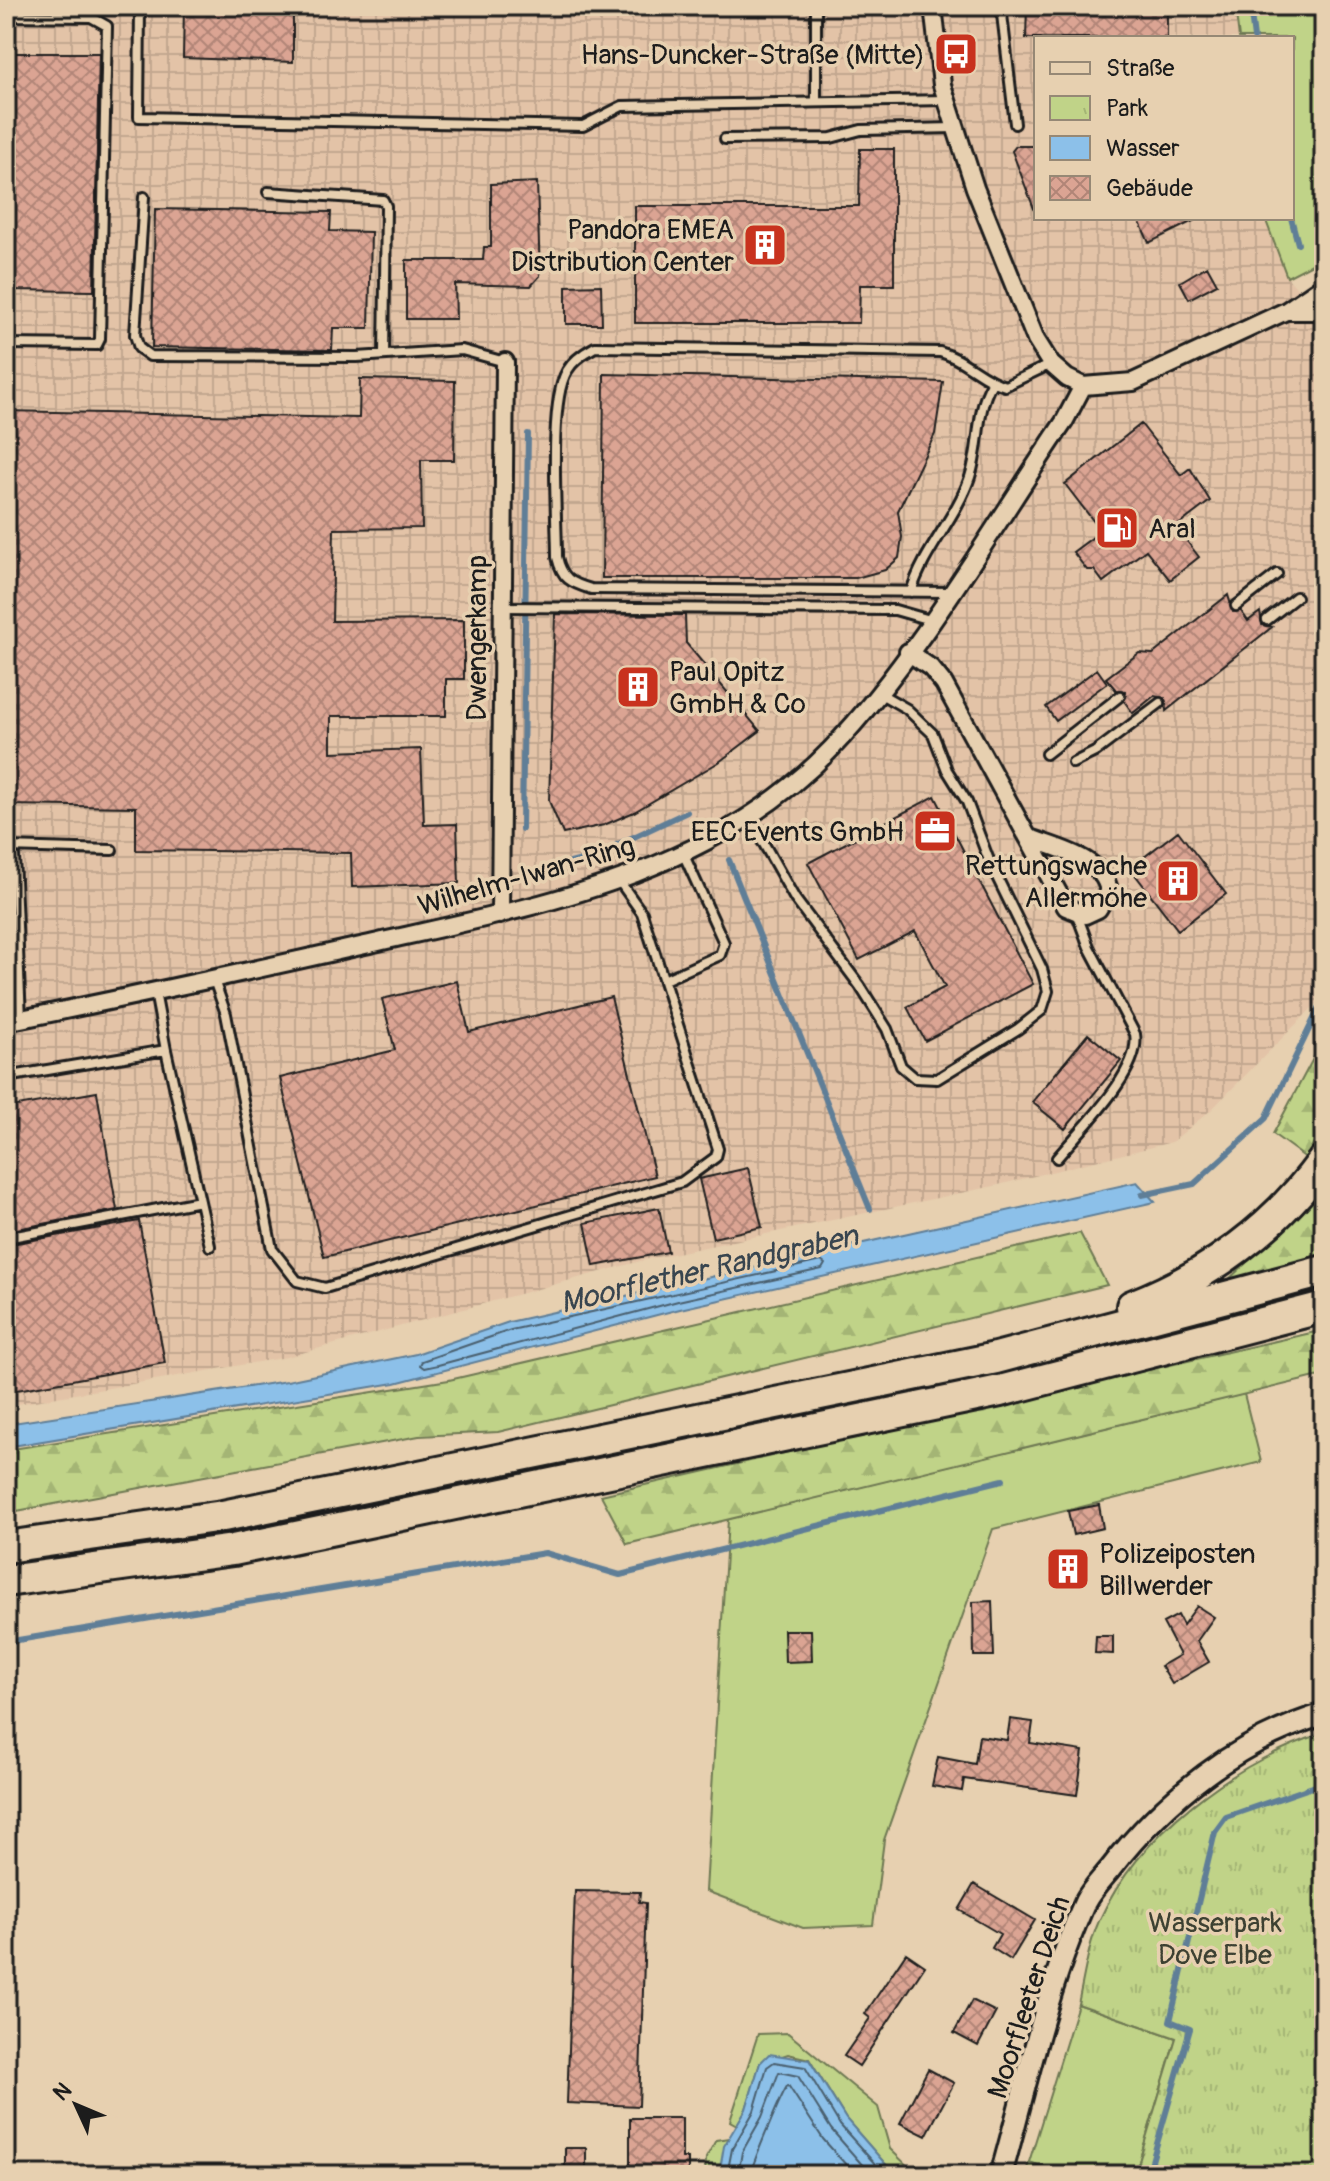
<svg xmlns="http://www.w3.org/2000/svg" width="1330" height="2181" font-family="Pangolin,sans-serif">
	<style>
		.industrial { fill: url(#industrial-grid) }
		.grass { fill: #c0d388; stroke: #6e7852; stroke-width: 2 }
		.forest { fill: url(#forest-firs); stroke: #6e7852; stroke-width: 2 }
		.park { fill: url(#park-tufts); stroke: #6e7852; stroke-width: 2 }
		.water { fill: #8cc0e9; stroke: #5f7e97; stroke-width: 2 }
		.lines { fill: none; stroke-linecap: round; stroke-linejoin: round }
		.shore { stroke: #495e6e; stroke-width: 2 }
		.stream { stroke: #5f7e97; stroke-width: 6 }
		.building { fill: url(#building-cross-hatch); stroke: #1c1c1c; stroke-width: 2 }
		.service-casing { stroke: #1c1c1c; stroke-width: 14 }
		.minor-casing { stroke: #1c1c1c; stroke-width: 22 }
		.tertiary-casing { stroke: #1c1c1c; stroke-width: 26 }
		.motorway-casing { stroke: #1c1c1c; stroke-width: 36 }
		.service { stroke: #e7d0b0; stroke-width: 8 }
		.minor { stroke: #e7d0b0; stroke-width: 16 }
		.tertiary { stroke: #e7d0b0; stroke-width: 20 }
		.motorway { stroke: #e7d0b0; stroke-width: 30 }
		.labels { text-anchor: middle; stroke-width: 7; stroke-linejoin: round; paint-order: stroke }
		.poi-label { font-size: 28px; fill: #1c1c1c; stroke: #e7d0b0; text-anchor: end }
		.street-label { font-size: 28px; fill: #1c1c1c; stroke: #e7d0b0 }
		.park-label { font-size: 28px; fill: #3d4132; stroke: #e7d0b0 }
		.water-label { font-size: 30px; font-style: italic; fill: #38454f; stroke: #e7d0b0 }
	</style>
	<defs>
		<pattern id="industrial-grid" width="8" height="8" patternUnits="userSpaceOnUse" patternTransform="scale(2)"><rect width="8" height="8" fill="#e3c3a7"/><path d="M0 4h8M4 0v8" fill="none" stroke="#c2a78f"/></pattern>
		<pattern id="forest-firs" width="22" height="20" patternUnits="userSpaceOnUse" patternTransform="scale(2)"><rect width="22" height="20" fill="#c0d388"/><path d="M5 1l3.5 6h-7zM16 11l3.5 6h-7z" fill="#a4b575"/></pattern>
		<pattern id="park-tufts" width="24" height="20" patternUnits="userSpaceOnUse" patternTransform="scale(2)"><rect width="24" height="20" fill="#c0d388"/><path d="M3 7l-1-3M5 7V3M7 7l1-3M15 17l-1-3M17 17v-4M19 17l1-3" fill="none" stroke="#a4b575"/></pattern>
		<pattern id="building-cross-hatch" width="8" height="8" patternUnits="userSpaceOnUse" patternTransform="scale(2)"><rect width="8" height="8" fill="#dba493"/><path d="M0 0l8 8M0 8l8-8" fill="none" stroke="#b18577"/></pattern>
	</defs>
	<rect width="100%" height="100%" fill="#e7d0b0"/>
	<filter id="ink" filterUnits="userSpaceOnUse"><feTurbulence type="fractalNoise" baseFrequency=".0125" numOctaves="2"/><feDisplacementMap in="SourceGraphic" scale="16" xChannelSelector="R" yChannelSelector="G"/><feConvolveMatrix kernelMatrix="1 2 1 2 8 2 1 2 1" color-interpolation-filters="sRGB"/></filter>
	<g filter="url(#ink)">
		<path class="industrial" d="M6,6H1235L1239,38H1036V218H1265L1287,277L1324,319V988L1320,1000L1211,1110L1172,1142L994,1186L648,1259L287,1357L6,1406Z"/>
		<path class="grass" d="M1235,6H1324V258L1287,277L1265,218H1292V38H1239Z
			M1244,1394L1261,1462L993,1529L884,1840L873,1925L803,1928L706,1891L728,1519Z
			M1078,2004L1176,2038L1135,2175H1067L1029,2162Z
			M788,2033L878,2107L890,2149L917,2175H895L846,2119L809,2059L788,2054L760,2063L746,2109L737,2125L730,2121L758,2034Z
			M729,2138L719,2175H705L706,2158L716,2140Z"/>
		<path class="forest" d="M1324,1038V1122L1306,1158L1273,1134Z
			M1324,1188V1255L1226,1282L1323,1190Z
			M1080,1233L1107,1285L498,1432L419,1436L6,1513V1450L449,1380Z
			M1324,1330V1375L627,1544L601,1495Z"/>
		<path class="park" d="M1324,1733V2175H1135L1176,2038L1078,2004C1084,1977 1088,1946 1099,1921C1139,1833 1234,1762 1324,1733Z
			M1029,2162L1067,2175H1025Z"/>
		<path class="water" d="M1137,1182L1155,1202L680,1309L395,1383L6,1447V1424L287,1381L416,1354L509,1322Z
			M769,2054L809,2060L846,2119L895,2175H719L724,2146L746,2109L760,2063Z"/>
		<g class="lines">
			<path class="shore" d="M821,1261L825,1264L822,1269L678,1301L438,1365L424,1368L420,1365L422,1361L511,1330Z
				M727,2175L732,2149L754,2111L767,2067L774,2062L805,2067L840,2125L885,2175
				M738,2175L742,2152L762,2117L779,2072L798,2076L831,2129L871,2175
				M750,2175C752,2165 783,2090 788,2085L823,2139L855,2175"/>
			<path class="stream" d="M1250,6L1254,38
				M1291,218L1298,244
				M522,829L528,434
				M729,860L870,1209
				M548,869L589,858L687,812
				M1142,1195L1194,1184L1266,1118L1324,998
				M6,1642L545,1553L620,1575L1003,1480
				M1148,2175L1190,2029L1170,2021L1215,1832L1226,1817L1324,1783"/>
		</g>
		<path class="building" d="M184,6H293V62L183,58Z
			M1027,6H1167V38H1026Z
			M6,53H99L94,291L6,290Z
			M1016,146H1036V214L1012,151Z
			M860,149H894V285H860L859,323H635V206H859Z
			M537,182L540,276L531,286L455,284L456,319H406V260H483L484,247H491V184Z
			M155,209L331,212L330,231L371,232L369,328H333L332,350L152,347Z
			M1138,218H1199L1149,243Z
			M1207,266L1217,284L1189,299L1180,282Z
			M601,285L602,324H566V286Z
			M604,374L943,382L935,434L898,511L902,537L899,558L885,570L856,578H602Z
			M360,379L455,381L454,460H421L422,528L334,529L332,621L464,620V679H446V716H331V752L421,749L424,825L457,824L459,883L352,887L351,853L136,850V807L6,805V411L359,418Z
			M1141,424L1181,475L1190,468L1210,501L1176,527L1199,557L1170,580L1146,550L1103,582L1094,570H1087L1073,552L1101,531L1065,484Z
			M1228,595L1233,612L1241,611L1248,621L1260,612L1262,625L1272,627L1166,711L1165,698L1154,696L1133,713L1124,701L1125,691L1116,690L1106,678L1139,653L1153,654Z
			M555,614L685,615L686,643L760,731L719,762L634,812L604,825L563,834L549,801Z
			M1097,669L1107,683L1056,721L1046,707Z
			M935,796L1033,984L925,1041L907,1007L945,987L915,931L859,960L808,863Z
			M1178,831L1226,894L1178,930L1130,868Z
			M457,981L469,1032L611,997L655,1176L324,1257L280,1078L395,1050L382,999Z
			M1088,1034L1121,1061L1065,1129L1032,1102Z
			M97,1092L117,1210L6,1231V1108Z
			M748,1168L762,1227L713,1238L699,1179Z
			M659,1208L668,1252L594,1266L585,1223Z
			M139,1221L165,1363L6,1392V1245Z
			M1099,1505L1103,1528L1073,1535L1068,1511Z
			M1081,1553L1085,1581L1054,1585L1051,1558Z
			M992,1601L994,1656H974L973,1602Z
			M1197,1606L1214,1617L1197,1641L1209,1662L1172,1684L1161,1666L1180,1655L1163,1623L1178,1615L1183,1625Z
			M784,1630H811L812,1661L785,1662Z
			M1096,1636H1113V1654L1095,1653Z
			M1010,1719L1033,1722L1030,1743L1083,1751L1077,1795L964,1779L962,1791L932,1786L938,1757L975,1764L979,1736L1007,1740Z
			M974,1884L1035,1920L1011,1960L992,1948L1000,1934L959,1910Z
			M575,1891L640,1892L639,1902L646,1903L639,2106L567,2103Z
			M906,1953L925,1966L859,2066L844,2056L870,2018L865,2014Z
			M972,2000L996,2012L978,2046L954,2033Z
			M928,2069L954,2083L926,2136L900,2123Z
			M630,2118H682V2158H688V2175H630Z
			M565,2148H586V2175H565Z"/>
		<g class="lines">
			<g class="service-casing">
				<path id="service" d="M140,6L139,117L583,126L622,106L947,100
					M1001,6L1015,124
					M6,16L91,17L107,26L100,339L97,345L6,344
					M816,102V6
					M725,139L831,138L861,130L955,128
					M268,192L383,200L386,206L384,355
					M144,197L135,335L139,348L150,356L357,357L462,350L505,362
					M911,592C924,550 956,518 970,477C981,445 975,412 992,383
					M950,592L591,589C571,583 562,579 557,557C557,516 548,403 567,371C573,360 584,353 595,347L940,352C965,359 981,379 1005,386L1051,364
					M1236,606L1277,574
					M503,607L895,610L930,620
					M1267,620L1296,597
					M1046,754L1120,696
					M1073,763L1095,752L1160,703
					M745,820L764,844L795,899L860,986L887,1029L901,1066L915,1078L937,1079L1018,1029L1042,1010L1048,991L1042,969L990,863L967,802L947,770L933,734L907,709L879,693
					M6,847L14,856L21,1019
					M7,847L112,850
					M214,980L226,1014L272,1249L297,1281L325,1288L682,1182L716,1157L718,1149L642,913L620,882
					M664,980L720,955L724,943L683,853
					M166,1050L210,1246
					M6,1077L166,1050L155,992
					M1057,1158C1080,1130 1142,1071 1135,1034L1089,947L1077,915
					M6,1238L200,1201"/>
			</g>
			<g class="minor-casing">
				<path id="minor" d="M933,6L942,85L975,188L1036,340L1051,364L1067,378L1083,386L1133,382L1286,311L1324,285
					M1286,311H1324
					M908,652L931,668L944,684L1066,907L1085,915L1098,909L1109,891C1104,858 1056,848 1030,838
					M500,915L505,362
					M6,1022C126,998 246,972 365,945C532,907 709,877 832,748C919,656 993,527 1064,422L1083,386"/>
			</g>
			<g class="tertiary-casing">
				<path id="tertiary" d="M1001,2175C1026,2086 1047,1986 1085,1902C1091,1890 1102,1879 1111,1868C1165,1798 1238,1740 1324,1714"/>
			</g>
			<g class="motorway-casing">
				<path id="motorway" d="M1132,1306C1209,1276 1276,1227 1324,1160
					M6,1547L223,1516L996,1358L1324,1271
					M6,1581L233,1550L1000,1391L1324,1307"/>
			</g>
			<use href="#service" class="service"/>
			<use href="#minor" class="minor"/>
			<use href="#tertiary" class="tertiary"/>
			<use href="#motorway" class="motorway"/>
		</g>
	</g>
	<defs>
		<g id="bus-square" transform="scale(2.3)"><rect x="-9" y="-9" width="18" height="18" rx="4" fill="#c8321e" stroke="#e7d0b0"/><path d="M-5-6H5V4H4V6H2V4H-2V6H-4V4H-5ZM-3.5-4V0h7V-4ZM-3.5 1.2v1.5H-2V1.2ZM2 1.2v1.5H3.5V1.2Z" fill="#fff"/></g>
		<g id="building-square" transform="scale(2.3)"><rect x="-9" y="-9" width="18" height="18" rx="4" fill="#c8321e" stroke="#e7d0b0"/><path d="M-4-6H4V6H1V3H-1V6H-4ZM-2.5-4.3h1.7v1.8h-1.7ZM.8-4.3h1.7v1.8H.8ZM-2.5-1h1.7V.8h-1.7ZM.8-1h1.7V.8H.8Z" fill="#fff"/></g>
		<g id="fuel-square" transform="scale(2.3)"><rect x="-9" y="-9" width="18" height="18" rx="4" fill="#c8321e" stroke="#e7d0b0"/><path d="M-5.5-6h7V0h2V4h1.3V-2.5L3-4.5l.8-.8L6-3V5H2.5V1h-1V6h-7ZM-4.2-4.7v3.2H.2V-4.7Z" fill="#fff"/></g>
		<g id="office-square" transform="scale(2.3)"><rect x="-9" y="-9" width="18" height="18" rx="4" fill="#c8321e" stroke="#e7d0b0"/><path d="M-6-3h4V-5.5h4V-3h4V5H-6ZM-1-4.5V-3h2v-1.5ZM-6 0V1H6V0Z" fill="#fff"/></g>
	</defs>
	<g fill-rule="evenodd">
		<use href="#bus-square" x="956" y="54"/>
		<use href="#building-square" x="765" y="245"/>
		<use href="#fuel-square" x="1117" y="528"/>
		<use href="#building-square" x="638" y="687"/>
		<use href="#office-square" x="935" y="831"/>
		<use href="#building-square" x="1178" y="881"/>
		<use href="#building-square" x="1068" y="1569"/>
	</g>
	<g class="labels">
		<g class="poi-label">
			<text x="925" y="64">Hans-Duncker-Straße (Mitte)</text>
			<text x="734" y="239">Pandora EMEA<tspan x="734" dy="32">Distribution Center</tspan></text>
			<text x="1148" y="538" text-anchor="start">Aral</text>
			<text x="669" y="681" text-anchor="start">Paul Opitz<tspan x="669" dy="32">GmbH &amp; Co</tspan></text>
			<text x="904" y="841">EEC Events GmbH</text>
			<text x="1147" y="875">Rettungswache<tspan x="1147" dy="32">Allermöhe</tspan></text>
			<text x="1099" y="1563" text-anchor="start">Polizeiposten<tspan x="1099" dy="32">Billwerder</tspan></text>
		</g>
		<g class="street-label">
			<text transform="translate(476 638) rotate(-90)" y="10">Dwengerkamp</text>
			<text transform="translate(526 875) rotate(-16)" y="10">Wilhelm-Iwan-Ring</text>
			<text transform="translate(1028 1997) rotate(-72)" y="10">Moorfleeter Deich</text>
		</g>
		<g class="park-label">
			<text x="1215" y="1932">Wasserpark<tspan x="1215" dy="32">Dove Elbe</tspan></text>
		</g>
		<g class="water-label">
			<text transform="translate(709 1269) rotate(-13)" y="10">Moorflether Randgraben</text>
		</g>
	</g>
	<rect width="1330" height="2181" fill="none" stroke="#e7d0b0" stroke-width="32"/>
	<rect x="16" y="16" width="1298" height="2149" fill="none" stroke="#1c1c1c" stroke-width="3" filter="url(#ink)"/>
	<rect x="1034" y="36" width="260" height="184" fill="#e7d0b0" stroke="#968875" stroke-width="2"/>
	<rect x="1050" y="62" width="40" height="12" fill="#e7d0b0" stroke="#968875" stroke-width="2"/>
	<text x="1106" y="76" font-size="24" fill="#1c1c1c">Straße</text>
	<rect x="1050" y="96" width="40" height="24" fill="url(#park-tufts)" stroke="#968875" stroke-width="2"/>
	<text x="1106" y="116" font-size="24" fill="#1c1c1c">Park</text>
	<rect x="1050" y="136" width="40" height="24" fill="#8cc0e9" stroke="#968875" stroke-width="2"/>
	<text x="1106" y="156" font-size="24" fill="#1c1c1c">Wasser</text>
	<rect x="1050" y="176" width="40" height="24" fill="url(#building-cross-hatch)" stroke="#968875" stroke-width="2"/>
	<text x="1106" y="196" font-size="24" fill="#1c1c1c">Gebäude</text>
	<g transform="translate(76 2105) rotate(314)" stroke="#e7d0b0" stroke-width="6" paint-order="stroke">
	<path d="M0-6L14 30L0 20L-14 30Z" fill="#1c1c1c"/>
	<text y="-12" font-size="22" font-weight="bold" text-anchor="middle" fill="#1c1c1c">N</text>
	</g>
</svg>
